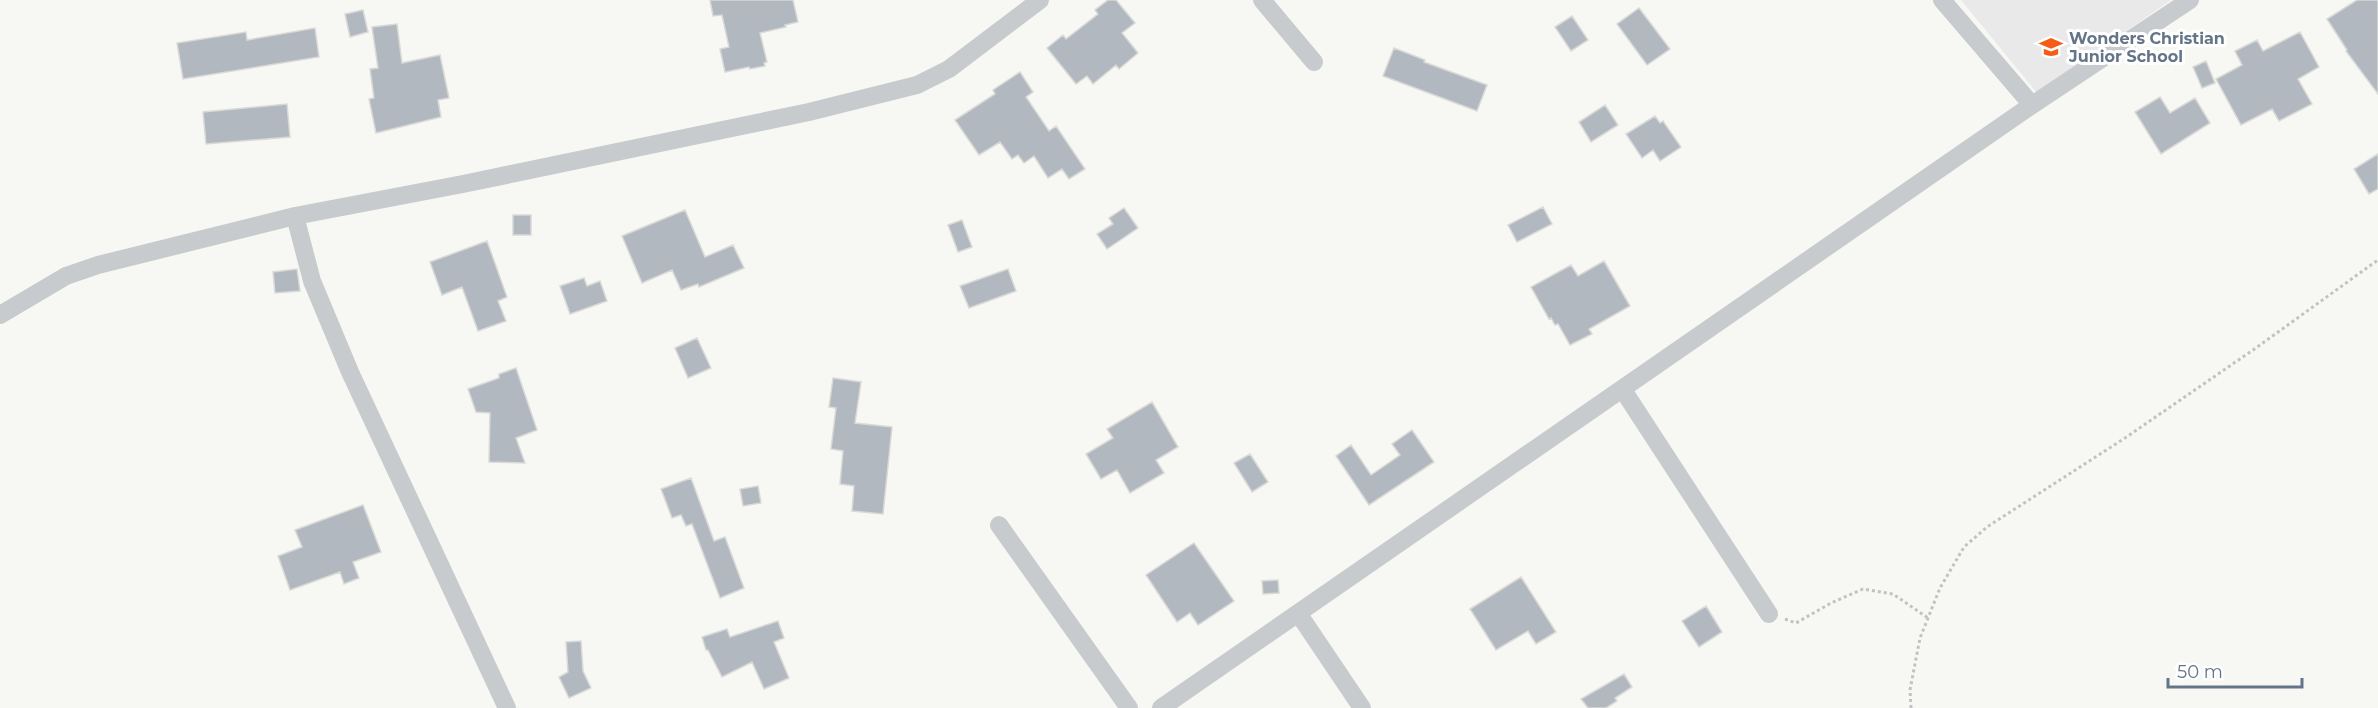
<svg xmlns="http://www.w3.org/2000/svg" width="2378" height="708" font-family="Montserrat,sans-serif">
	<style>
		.built { fill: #e8e9e8 }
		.building { fill: #b1b8bf; stroke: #d9d9d7; stroke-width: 1.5 }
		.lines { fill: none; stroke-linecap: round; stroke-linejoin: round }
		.path { stroke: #c0c2c5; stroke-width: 3; stroke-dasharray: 3 3; stroke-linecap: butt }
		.minor { stroke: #c7cbce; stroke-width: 18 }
		.labels { text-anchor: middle; stroke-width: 6; stroke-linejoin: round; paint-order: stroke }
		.poi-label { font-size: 16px; font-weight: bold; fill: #647588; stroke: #fff; text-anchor: start }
	</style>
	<rect width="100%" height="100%" fill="#f7f8f4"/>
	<path class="built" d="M1961,0H2171L2037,93Z"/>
	<path class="building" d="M710,0H793L798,22L785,25L786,27L760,33L767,62L764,63L765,66L750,69L749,67L725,72L720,49L729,47L722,15L713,16Z
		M1108,0H1116L1135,23L1122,33L1138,53L1119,69L1116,65L1093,84L1087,76L1076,84L1047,48L1063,35L1066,39L1098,14L1095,10Z
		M2357,0H2378V94L2346,51L2347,50L2327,19Z
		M1639,8L1670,49L1647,65L1617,24Z
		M363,10L368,32L350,37L345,14Z
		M1572,16L1588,40L1571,51L1555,27Z
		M397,24L402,63L440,55L449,98L438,100L441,117L376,133L369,99L374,98L370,69L378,68L372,27Z
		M315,28L319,57L183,79L177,43L246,32L247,40Z
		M2300,32L2319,67L2298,79L2312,104L2279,121L2272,109L2241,125L2216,79L2242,65L2235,51L2257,40L2263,51Z
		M1394,48L1425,60L1424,62L1487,85L1477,111L1383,76Z
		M2206,61L2215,83L2202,88L2193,67Z
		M1020,72L1033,92L1026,97L1049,131L1056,126L1085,169L1069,179L1062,169L1048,178L1034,156L1024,163L1018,155L1012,159L1000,142L979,155L955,120L995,94L993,90Z
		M2160,97L2170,113L2195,98L2210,123L2161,154L2135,112Z
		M287,104L290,137L206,144L203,112Z
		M1605,105L1618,125L1591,142L1579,122Z
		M1655,116L1660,123L1663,121L1681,147L1660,161L1653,150L1642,158L1626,134Z
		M2378,154V189L2369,194L2354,169Z
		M1543,207L1552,224L1517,242L1508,225Z
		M1124,208L1138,228L1107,249L1097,234L1113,224L1109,218Z
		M685,210L705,257L733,245L744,268L699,287L698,284L681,290L672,270L642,283L622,236Z
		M513,215H531V235H513Z
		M962,220L972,247L958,252L948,225Z
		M487,241L507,297L498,301L506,321L478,331L462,287L442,295L430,262Z
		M1604,261L1630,306L1589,329L1592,334L1570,345L1558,324L1555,325L1551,318L1549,319L1531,287L1571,265L1578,276Z
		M297,269L300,291L275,293L273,272Z
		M1008,269L1016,291L969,308L960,286Z
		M584,278L587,286L600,281L607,301L570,314L560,286Z
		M697,338L711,368L688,378L675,348Z
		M516,368L537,430L516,438L525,463L489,462L490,413L476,412L468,389L499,378V374Z
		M833,378L861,382L855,423L892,427L883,514L852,511L854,486L840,484L843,451L831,449L836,408L829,407Z
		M1152,402L1178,447L1156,460L1164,473L1130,493L1117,470L1101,479L1086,454L1113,438L1107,429Z
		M1412,430L1434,462L1369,505L1336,456L1351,445L1371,475L1400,455L1392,444Z
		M1250,454L1268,482L1252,492L1234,463Z
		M691,478L714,541L725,537L744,588L720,598L692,524L686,526L681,515L672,518L661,489Z
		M758,486L761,503L743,506L740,489Z
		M363,505L381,552L353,562L359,578L344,584L340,572L290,590L278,556L302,547L295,530Z
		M1194,543L1234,601L1198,625L1190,613L1177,622L1146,575Z
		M1521,577L1556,632L1536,644L1528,631L1496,650L1470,609Z
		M1278,580L1279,593L1263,594L1262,581Z
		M1706,606L1722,632L1699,647L1682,621Z
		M778,621L784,638L774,642L789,678L764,689L752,662L722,677L708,650H706L702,637L727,629L730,637Z
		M581,641L583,671L591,688L569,698L559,677L568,672L566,642Z
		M1624,674L1632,687L1615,698L1617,701L1606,708H1588L1581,699Z"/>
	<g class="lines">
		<path class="path" d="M1785,619L1796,623L1831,603L1863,589L1893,594L1928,618
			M1911,708L1910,690L1920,638L1940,588L1964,547L1987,527L2125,438L2253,350L2378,260"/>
		<path class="minor" d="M1262,0L1314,62
			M1942,0L2032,105
			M295,216L312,281L350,372L507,708
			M0,315L66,276L98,265L295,216L463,184L809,112L917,85L949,69L1040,0
			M1623,390L1769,614
			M999,525L1129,708
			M1298,613L1362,708
			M1161,708L2032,105L2190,0"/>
	</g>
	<defs>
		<g id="school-bare" transform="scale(1.8)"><path d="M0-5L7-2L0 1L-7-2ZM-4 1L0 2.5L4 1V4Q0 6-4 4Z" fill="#f45c18" stroke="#fff" stroke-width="2.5" paint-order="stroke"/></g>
	</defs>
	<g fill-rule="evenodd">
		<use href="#school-bare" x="2051" y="47"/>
	</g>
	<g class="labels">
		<g class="poi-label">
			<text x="2069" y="44">Wonders Christian<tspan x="2069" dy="18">Junior School</tspan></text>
		</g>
	</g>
	<path d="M2168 678v9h134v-9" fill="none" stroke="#647588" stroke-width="3"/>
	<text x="2177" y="678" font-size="18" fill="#647588" stroke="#ffffff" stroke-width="4.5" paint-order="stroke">50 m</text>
</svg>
